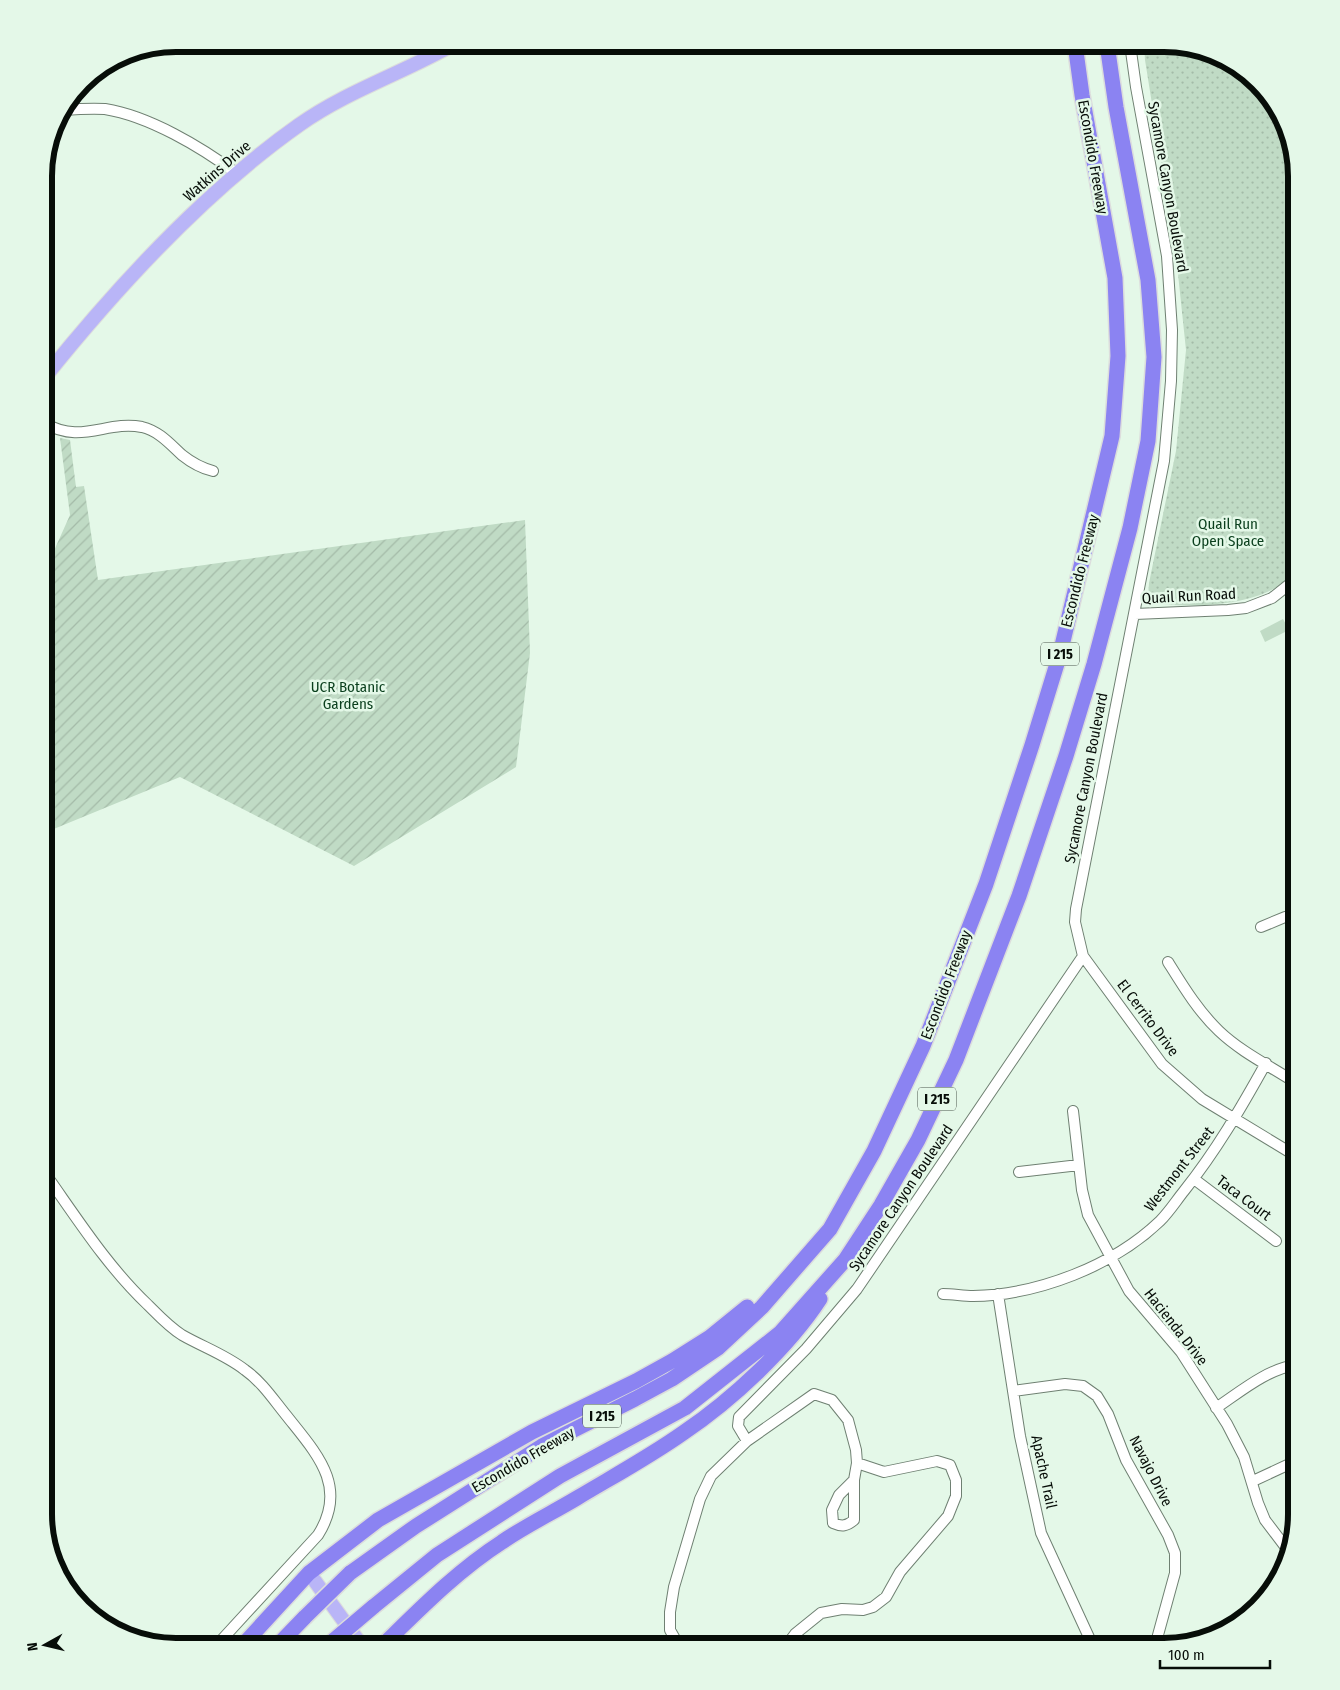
<svg xmlns="http://www.w3.org/2000/svg" width="1340" height="1690" font-family="'Fira Sans Condensed',sans-serif">
	<style>
		.grass { fill: url(#grass-dots) }
		.garden { fill: url(#garden-furrows) }
		.pitch { fill: #c0dbc5 }
		.lines { fill: none; stroke-linecap: round; stroke-linejoin: round }
		.minor-casing { stroke: #6f8072; stroke-width: 12 }
		.major-casing { stroke: #dcdddc; stroke-width: 16 }
		.highway-casing { stroke: #dcdddc; stroke-width: 18 }
		.minor { stroke: #fff; stroke-width: 10 }
		.major { stroke: #b9b5f7; stroke-width: 14 }
		.highway { stroke: #8b83f2; stroke-width: 15 }
		.highway-bridge-casing { stroke: #dcdddc; stroke-width: 18; stroke-linecap: butt }
		.highway-bridge { stroke: #8b83f2; stroke-width: 15 }
		.labels { text-anchor: middle; stroke-width: 5; stroke-linejoin: round; paint-order: stroke }
		.shield { fill: #e4f8e8; stroke: #49544b; stroke-width: 1 }
		.shield-label { font-size: 14px; font-weight: bold; fill: #070d08 }
		.street-label { font-size: 15px; fill: #070d08; stroke: #e4f8e8 }
		.park-label { font-size: 15px; fill: #0a3f1d; stroke: #e4f8e8 }
		.rim { fill: none; stroke: #070d08; stroke-width: 6 }
	</style>
	<defs>
		<pattern id="grass-dots" width="8" height="8" patternUnits="userSpaceOnUse" patternTransform="scale(1.25)"><rect width="8" height="8" fill="#c0dbc5"/><path d="M2 2h.1M6 6h.1" fill="none" stroke="#a4bba8" stroke-width="1.8" stroke-linecap="round"/></pattern>
		<pattern id="garden-furrows" width="10" height="10" patternUnits="userSpaceOnUse" patternTransform="scale(1.25)"><rect width="10" height="10" fill="#c0dbc5"/><path d="M-1 1l2-2M0 10L10 0M9 11l2-2" fill="none" stroke="#a4bba8"/></pattern>
	</defs>
	<rect width="100%" height="100%" fill="#e4f8e8"/>
	<path class="grass" d="M1144,44H1172L1230,61L1274,102L1296,176V567C1293,571 1290,575 1287,579C1259,607 1189,608 1152,603L1148,597L1149,583L1176,451L1186,350L1176,255L1145,60Z"/>
	<path class="garden" d="M60,438L70,440L76,487L84,486L98,580L525,520L530,653L516,767L354,866L180,777L44,833V573L70,515Z"/>
	<path class="pitch" d="M1283,619L1289,630L1265,642L1260,631Z"/>
	<g class="lines">
		<g class="minor-casing">
			<path id="minor" d="M1130,44L1136,87L1167,256L1172,330L1171,381L1164,461L1076,909L1075,922L1083,956L1162,1064L1202,1099L1296,1156
				M63,110C77,109 91,108 105,109C149,116 201,147 236,173
				M44,423C82,445 106,420 142,427C159,431 170,444 182,455C192,463 201,468 213,471
				M1135,614L1228,610L1246,608L1272,598L1296,579
				M1261,927L1285,917L1296,916
				M1168,962C1183,986 1198,1011 1219,1031C1241,1052 1270,1066 1296,1083
				M1073,1111L1082,1190L1088,1215L1129,1291L1181,1352L1227,1424L1244,1457L1258,1503L1265,1520L1287,1549
				M1019,1172L1079,1165
				M44,1175L49,1179C80,1223 109,1268 148,1305C158,1315 169,1327 182,1335C203,1347 226,1355 245,1370C262,1382 273,1399 286,1415C316,1453 349,1486 318,1535L216,1646
				M1194,1179L1276,1241
				M943,1294C953,1294 963,1296 973,1296C1038,1295 1113,1266 1160,1221C1169,1212 1176,1201 1184,1191C1216,1151 1241,1108 1266,1063
				M998,1294L1020,1436L1041,1533L1093,1646
				M1013,1391L1065,1384L1083,1386L1097,1396L1108,1414L1126,1460L1168,1535L1175,1553V1573L1155,1646
				M1216,1408C1240,1392 1267,1369 1296,1365
				M747,1441L738,1426L739,1417L806,1349L857,1289L1083,956
				M1253,1481L1296,1461
				M679,1646L670,1630V1612L674,1587L700,1499L711,1476L747,1441L814,1394L832,1400L848,1420L856,1450L857,1463L854,1480L839,1495L832,1510L833,1523C842,1527 847,1526 854,1520V1480
				M786,1646L795,1634L821,1613L842,1609L863,1610L873,1607L886,1597L900,1572L948,1516L956,1496V1480L950,1465L937,1461L884,1472L857,1463"/>
		</g>
		<g class="major-casing">
			<path id="major" d="M44,378C117,287 204,192 299,125C347,91 403,73 454,44
				M309,1573L362,1646"/>
		</g>
		<g class="highway-casing">
			<path id="highway" d="M350,1573L416,1526L542,1446L635,1399L672,1379L718,1348L762,1307L830,1229L874,1151L923,1046L986,884L1032,745L1060,654L1112,436L1118,356L1115,278L1082,95L1075,44
				M373,1607L437,1555L560,1476L685,1408L780,1333L845,1260L881,1205L918,1140L956,1060L1019,896L1066,756L1094,664L1130,528L1148,441L1154,357L1148,280L1116,107L1107,44
				M242,1646L309,1573L378,1520L532,1432L636,1381L672,1361L710,1337L747,1307
				M277,1646L305,1617
				M382,1646C420,1609 457,1571 502,1542C525,1526 552,1513 577,1498C612,1477 649,1457 683,1433C732,1400 788,1348 820,1299"/>
		</g>
		<use href="#minor" class="minor"/>
		<use href="#major" class="major"/>
		<use href="#highway" class="highway"/>
		<g class="highway-bridge-casing">
			<path id="highway-bridge" d="M305,1617L350,1573
				M327,1646L373,1607"/>
		</g>
		<use href="#highway-bridge" class="highway-bridge"/>
	</g>
	<g class="labels">
		<g class="shield">
			<rect x="1041" y="642.5" width="38" height="23" rx="4"/>
			<rect x="918" y="1087.5" width="38" height="23" rx="4"/>
			<rect x="583" y="1404.5" width="38" height="23" rx="4"/>
		</g>
		<g class="shield-label">
			<text x="1060" y="659">I 215</text>
			<text x="937" y="1104">I 215</text>
			<text x="602" y="1421">I 215</text>
		</g>
		<g class="street-label">
			<text transform="translate(1093 157) rotate(80)" y="5">Escondido Freeway</text>
			<text transform="translate(217 171) rotate(-41)" y="5">Watkins Drive</text>
			<text transform="translate(1168 187) rotate(80)" y="5">Sycamore Canyon Boulevard</text>
			<text transform="translate(1080 571) rotate(-76)" y="5">Escondido Freeway</text>
			<text transform="translate(1189 596) rotate(-3)" y="5">Quail Run Road</text>
			<text transform="translate(1086 778) rotate(-79)" y="5">Sycamore Canyon Boulevard</text>
			<text transform="translate(946 985) rotate(-69)" y="5">Escondido Freeway</text>
			<text transform="translate(1148 1018) rotate(53)" y="5">El Cerrito Drive</text>
			<text transform="translate(1179 1169) rotate(-52)" y="5">Westmont Street</text>
			<text transform="translate(901 1198) rotate(-56)" y="5">Sycamore Canyon Boulevard</text>
			<text transform="translate(1244 1198) rotate(37)" y="5">Taca Court</text>
			<text transform="translate(1176 1327) rotate(52)" y="5">Hacienda Drive</text>
			<text transform="translate(523 1460) rotate(-30)" y="5">Escondido Freeway</text>
			<text transform="translate(1151 1471) rotate(63)" y="5">Navajo Drive</text>
			<text transform="translate(1044 1472) rotate(78)" y="5">Apache Trail</text>
		</g>
		<g class="park-label">
			<text x="1228" y="529">Quail Run<tspan x="1228" dy="17">Open Space</tspan></text>
			<text x="348" y="692">UCR Botanic<tspan x="348" dy="17">Gardens</tspan></text>
		</g>
	</g>
	<path d="M0 0H1340V1690H0ZM176 52H1164A124 124 0 0 1 1288 176V1514A124 124 0 0 1 1164 1638H176A124 124 0 0 1 52 1514V176A124 124 0 0 1 176 52Z" fill="#e4f8e8" fill-rule="evenodd"/>
	<path class="rim" d="M176 52H1164A124 124 0 0 1 1288 176V1514A124 124 0 0 1 1164 1638H176A124 124 0 0 1 52 1514V176A124 124 0 0 1 176 52Z"/>
	<g transform="translate(45 1645) rotate(262)" stroke="#e4f8e8" stroke-width="4" paint-order="stroke">
	<path d="M0-4L9 19L0 12L-9 19Z" fill="#070d08"/>
	<text y="-8" font-size="14" font-weight="bold" text-anchor="middle" fill="#070d08">N</text>
	</g>
	<path d="M1160 1660v8h110v-8" fill="none" stroke="#070d08" stroke-width="2.5"/>
	<text x="1168" y="1660" font-size="15" fill="#070d08" stroke="#e4f8e8" stroke-width="4" paint-order="stroke">100 m</text>
</svg>
